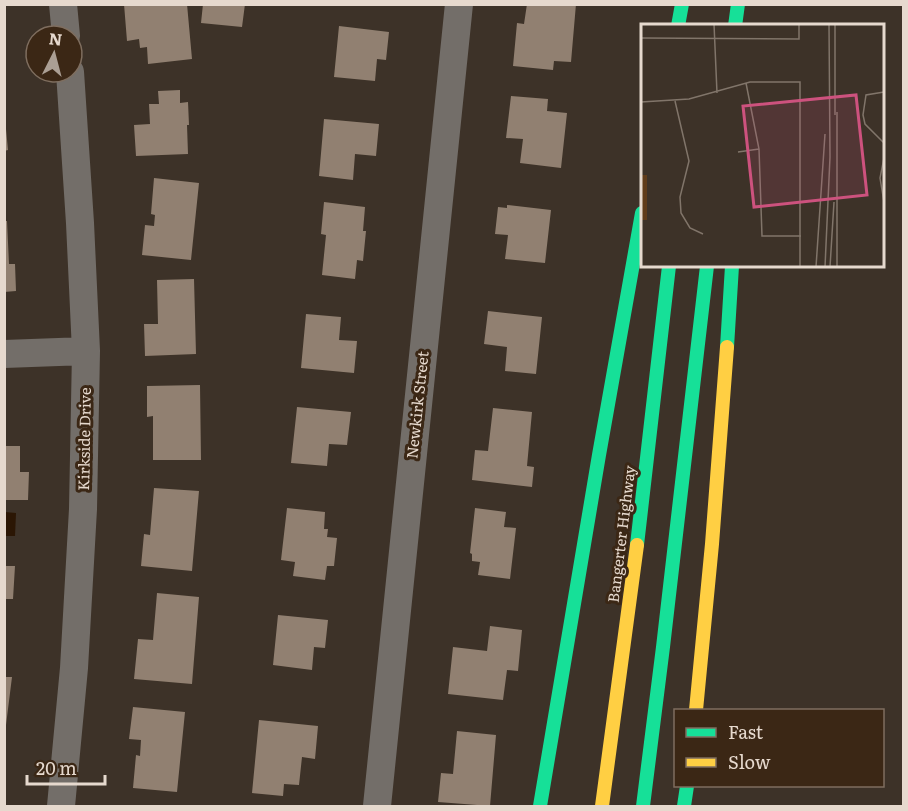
<svg xmlns="http://www.w3.org/2000/svg" width="908" height="811" font-family="Literata,serif">
	<style>
		.water { fill: #2b1604 }
		.building { fill: #918071 }
		.lines { fill: none; stroke-linecap: round; stroke-linejoin: round }
		.street { stroke: #736e69; stroke-width: 28 }
		.fast { stroke: #16e098; stroke-width: 14 }
		.slow { stroke: #ffcf43; stroke-width: 14 }
		.labels { text-anchor: middle; stroke-width: 6; stroke-linejoin: round; paint-order: stroke }
		.street-label { font-size: 15px; fill: #e6d9ce; stroke: #3b2715 }
		.inset-road { fill: none; stroke: #81756a; stroke-width: 1.5 }
		.view { fill: #cd527e; fill-opacity: 0.15; stroke: #cd527e; stroke-width: 3 }
		.inset-edge { fill: none; stroke: #e6d9ce; stroke-width: 3 }
	</style>
	<rect width="100%" height="100%" fill="#3d3228"/>
	<path class="water" d="M5,512L16,513L15,536H5Z"/>
	<path class="building" d="M124,4H187L192,59L148,64L147,47L140,48L139,39L127,41Z
		M203,4H245L242,27L201,23Z
		M527,4H576L571,62L554,61L553,70L513,66L517,23L524,24Z
		M339,26L389,32L386,60L377,59L375,81L334,77Z
		M180,90V103L188,102L189,125H187L188,154L136,156L134,125L150,124L149,104H159L158,91Z
		M511,96L548,99L547,111L567,113L561,168L520,163L523,139L506,138Z
		M324,119L379,124L376,156L355,154L353,180L319,176Z
		M4,129H6L8,150L4,151Z
		M154,178L199,183L191,260L142,255L145,225L154,226L155,215L151,214Z
		M324,202L365,207L363,231H366L363,261L357,260L355,279L322,275L326,235L321,234Z
		M507,205L551,210L545,263L505,259L508,235L495,234L498,207L507,208Z
		M4,221H7L9,264H15L16,291L4,292Z
		M194,279L196,354L145,356L144,324H158L157,280Z
		M488,311L542,317L536,374L505,371L507,347L484,344Z
		M306,314L341,317L339,340L357,341L354,373L301,368Z
		M200,385L201,460H153V416L147,417V386Z
		M297,407L351,412L347,445L329,444L327,466L291,463Z
		M493,408L532,412L527,466L534,467L532,487L472,480L475,450L488,451Z
		M4,446H20V472H29L28,500H4Z
		M154,488L199,491L192,571L141,566L144,534L150,535Z
		M287,508L325,512L324,529H328L327,537L337,538L334,566H327L325,580L293,576L295,562L281,560Z
		M475,508L506,512L504,527L516,528L510,579L478,575L480,562L472,561V554L470,553Z
		M4,566H15L13,599H4Z
		M157,593L199,597L192,684L134,679L138,639L153,640Z
		M278,615L328,620L325,648L314,647L312,670L273,665Z
		M490,626L522,630L518,671L507,670L503,700L448,694L453,647L487,651Z
		M4,677H12L6,725H4Z
		M133,707L185,712L177,792L133,788L136,755L140,756L141,740L129,739Z
		M259,720L318,726L315,759L302,757L299,785L284,784L283,796L252,793Z
		M457,731L496,735L490,806L438,802L441,773L453,774Z"/>
	<g class="lines">
		<path class="street" d="M63,4L66,36
			M4,354L86,351
			M61,806L74,668L83,509L86,351L80,223L70,72
			M377,806L459,4"/>
		<path class="fast" d="M678,26L682,4
			M735,26L738,4
			M727,347L732,266
			M637,545L669,266
			M540,806L599,455L642,213
			M643,806L663,647L707,266
			M684,806L687,786"/>
		<path class="slow" d="M696,710L712,544L727,347
			M602,806L637,545"/>
	</g>
	<g class="labels">
		<g class="street-label">
			<text transform="translate(418 405) rotate(-84)" y="5">Newkirk Street</text>
			<text transform="translate(85 439) rotate(-89)" y="5">Kirkside Drive</text>
			<text transform="translate(622 534) rotate(-83)" y="5">Bangerter Highway</text>
		</g>
	</g>
	<g transform="translate(641 24)">
		<rect width="243" height="243" fill="#3d3228"/>
		<path d="M0,151H6V196H0Z" fill="#603c1a"/>
		<path class="inset-road" d="M73,0L76,69M0,14L158,15V0M105,59L118,125L121,212H160M243,68L225,71L222,91L224,100L243,119M34,77L48,137L39,173L40,189L49,204L62,210M0,78L48,75L109,58H159V243M194,91V0M97,128L118,125M243,134L239,154L243,178M175,243L184,110M184,243L189,133L188,0M189,243L193,178M196,243V88"/>
		<path class="view" d="M215,71L226,171L113,183L102,82Z"/>
		<rect width="243" height="243" class="inset-edge"/>
	</g>
	<rect width="908" height="811" fill="none" stroke="#e6d9ce" stroke-width="12"/>
	<rect x="674" y="709" width="210" height="78" fill="#3b2715" stroke="#7f6e5f" stroke-width="1.5"/>
	<rect x="686" y="728" width="30" height="9" fill="#16e098" stroke="#7f6e5f" stroke-width="1.5"/>
	<text x="728" y="739" font-size="18" fill="#e6d9ce">Fast</text>
	<rect x="686" y="758" width="30" height="9" fill="#ffcf43" stroke="#7f6e5f" stroke-width="1.5"/>
	<text x="728" y="769" font-size="18" fill="#e6d9ce">Slow</text>
	<g transform="translate(54 54) rotate(6)"><circle r="28" fill="#3b2715" stroke="#7f6e5f" stroke-width="1.5"/>
	<path d="M0-4.5L10 22L0 15L-10 22Z" fill="#ab9f94"/>
	<text y="-9" font-size="16" font-weight="bold" text-anchor="middle" fill="#e6d9ce">N</text>
	</g>
	<path d="M27 775v9h78v-9" fill="none" stroke="#e6d9ce" stroke-width="3"/>
	<text x="36" y="775" font-size="18" fill="#e6d9ce" stroke="#3b2715" stroke-width="4.5" paint-order="stroke">20 m</text>
</svg>
